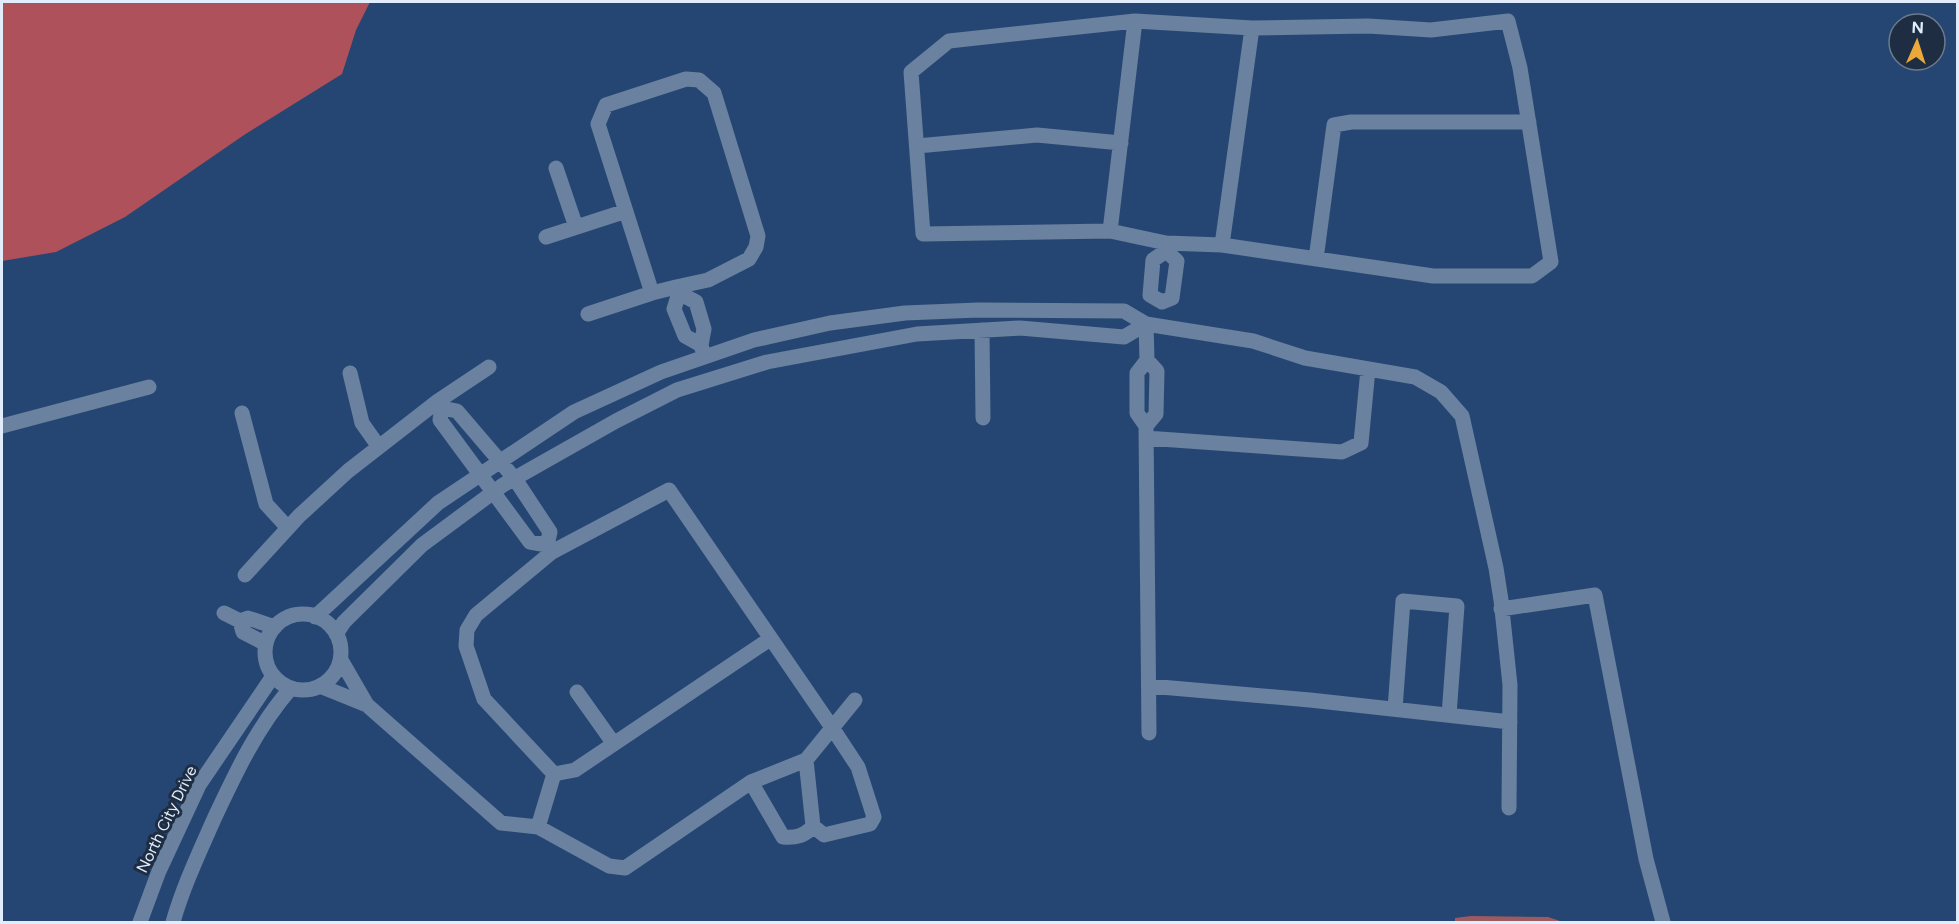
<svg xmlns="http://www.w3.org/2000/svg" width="1959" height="924" font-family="Figtree,sans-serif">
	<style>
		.green { fill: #9e5b5f }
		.forest { fill: #af515a }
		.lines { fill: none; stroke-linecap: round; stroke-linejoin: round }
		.minor { stroke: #6a81a0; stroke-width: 15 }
		.labels { text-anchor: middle; stroke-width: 6; stroke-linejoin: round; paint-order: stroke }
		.street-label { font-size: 16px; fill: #e1edfd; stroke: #1e2d41 }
	</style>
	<rect width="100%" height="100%" fill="#254672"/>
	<path class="green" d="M1471,916L1548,917L1563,922H1455V918Z"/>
	<path class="forest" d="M2,2H370L356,30L342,74L244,135L125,217L56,252L2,261Z"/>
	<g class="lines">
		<path class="minor" d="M917,146L1037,135L1121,143
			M556,168L576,227
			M1110,231L923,234L911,72L949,41L1135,21
			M546,237L626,211
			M1166,243L1110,231L1135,21L1252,28
			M1316,259L1334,125L1351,122H1529
			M676,287L652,293L598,124L606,105L686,79L699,80L714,93L758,236L756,247L749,259L708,280L676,287L679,293L674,309L685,336L701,345
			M679,293L696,302L704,329L701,345L703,352
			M1162,302L1150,295L1153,260L1166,251V243L1222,245L1252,28L1368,26L1431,30L1508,21L1520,68L1551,262L1532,276H1433L1222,245
			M1162,302L1172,298L1177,261L1166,251
			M588,314L652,293
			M1146,324L1147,360L1137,373V413L1146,426L1149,733
			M982,330L983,418
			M489,367L438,401L442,408L440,420L530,542L547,545L552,552L669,490L833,729L858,767L874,817L870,824L824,835L813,826L806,760L855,700
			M350,373L362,423L379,447
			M442,408L457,411L515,479L550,532L547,545
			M242,413L266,504L288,528
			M2,426L149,387
			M1146,426L1156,414L1157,371L1147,360
			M1146,438L1342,452L1361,443L1368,369
			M552,552L476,615L467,630L466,646L484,699L554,774L575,770L770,639
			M245,575L299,516L348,471L438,401
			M1501,609L1595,595L1646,859L1663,922
			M224,613L240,621
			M265 652a38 38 0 1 1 76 0a38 38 0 1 1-76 0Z
			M315,617L438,503L574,412L661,372L754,340L830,323L905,313L978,310L1124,311L1146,324L1253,341L1305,358L1415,377L1441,392L1462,416L1496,568L1501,600L1510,685L1509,808
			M336,634L344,622L422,545L503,485L616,421L677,390L767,362L917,334L1020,328L1124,337L1146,324
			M266,644L243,632L240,621L248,618L275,627
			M320,686L367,705L341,660
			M1149,686L1310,700L1510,722
			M577,692L614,744
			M367,705L501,823L538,827L609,866L625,868L751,782L783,837C796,838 805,836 813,826
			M1395,709L1403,601L1457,606L1449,715
			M751,782L806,760
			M538,827L554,774
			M140,922L159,871L199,785L273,676
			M173,922C183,887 199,853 214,819C236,772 257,727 291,688"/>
	</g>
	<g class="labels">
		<g class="street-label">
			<text transform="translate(166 819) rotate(-64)" y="6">North City Drive</text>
		</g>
	</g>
	<rect width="1959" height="924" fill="none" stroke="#e1edfd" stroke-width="6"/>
	<g transform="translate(1917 42) rotate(3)"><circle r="28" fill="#1e2d41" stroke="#6c7a8c" stroke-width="1.5"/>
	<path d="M0-4.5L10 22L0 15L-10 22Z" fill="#eba93a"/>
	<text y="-9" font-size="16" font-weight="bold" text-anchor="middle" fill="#e1edfd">N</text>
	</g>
</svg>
